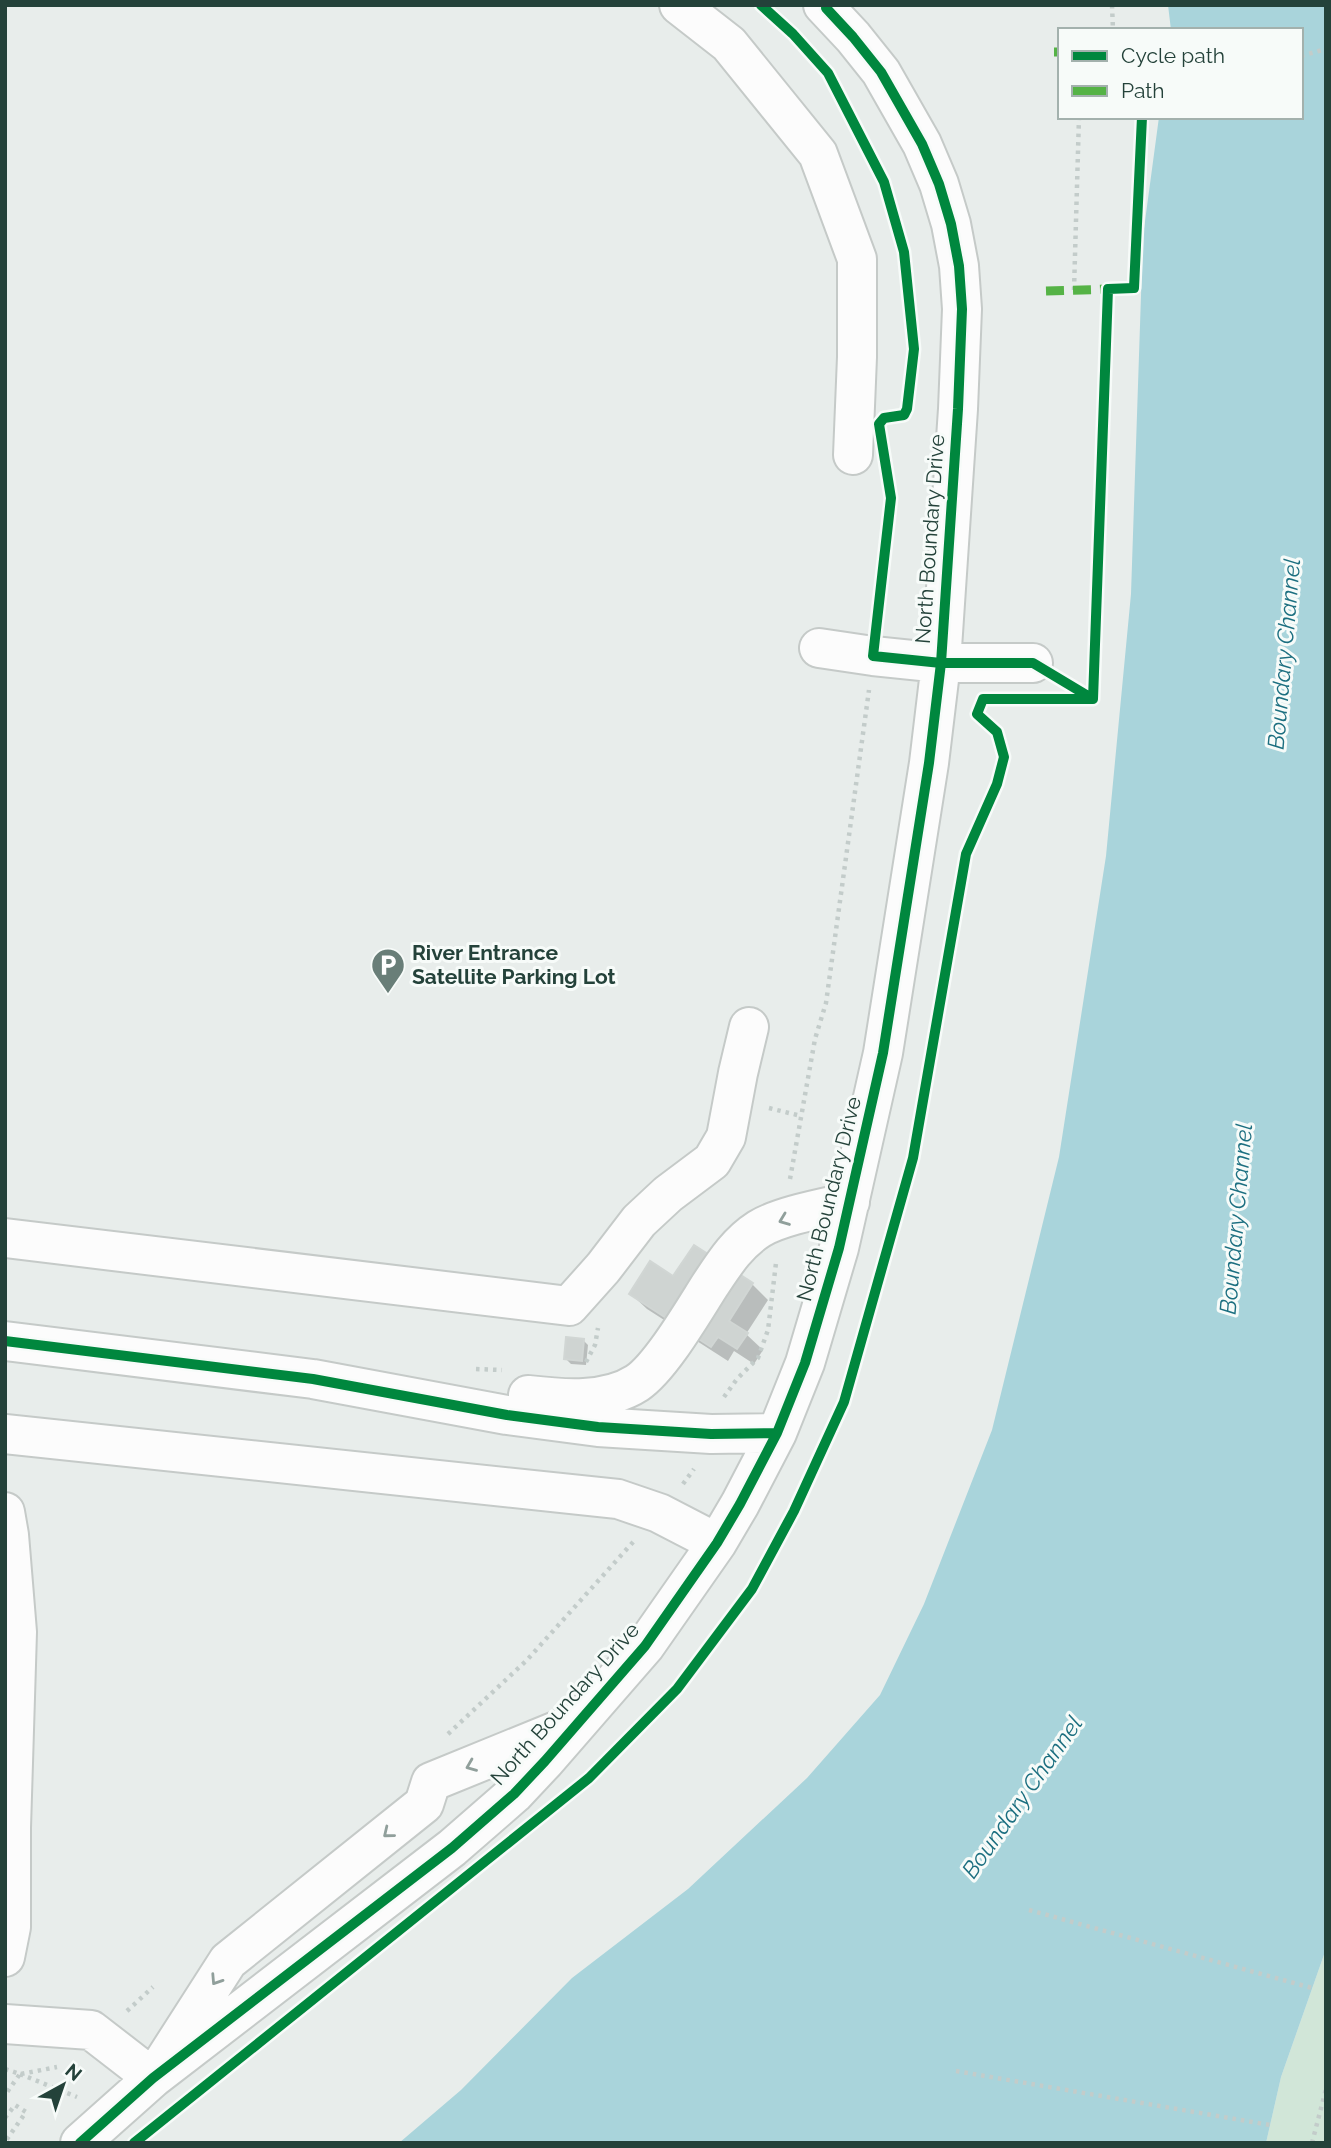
<svg xmlns="http://www.w3.org/2000/svg" width="1331" height="2148" font-family="Raleway,sans-serif">
	<style>
		.green { fill: #d1e6d8 }
		.water { fill: #a9d4db }
		.shadow { fill: #0003 }
		.building { fill: #cfd4d2; stroke: #d1d6d4; stroke-width: 2 }
		.lines { fill: none; stroke-linecap: round; stroke-linejoin: round }
		.minor-casing { stroke: #c5cac8; stroke-width: 42 }
		.path { stroke: #c3ccca; stroke-width: 4.5; stroke-dasharray: 3.5 5; stroke-linecap: butt }
		.minor { stroke: #fcfcfc; stroke-width: 38 }
		.quiet { stroke: #55b346; stroke-width: 9; stroke-dasharray: 18 9; stroke-linecap: butt }
		.cycleway-casing { stroke: #f7fbf9; stroke-width: 15 }
		.cycleway { stroke: #00873e; stroke-width: 10 }
		.oneway { stroke: #909f9b }
		.labels { text-anchor: middle; stroke-width: 6; stroke-linejoin: round; paint-order: stroke }
		.street-label { font-size: 21px; fill: #24423a; stroke: #f7fbf9 }
		.poi-label { font-size: 21px; font-weight: bold; fill: #24423a; stroke: #f7fbf9; text-anchor: start }
		.water-label { font-size: 23px; font-style: italic; fill: #1c6f80; stroke: #f7fbf9 }
	</style>
	<rect width="100%" height="100%" fill="#e8edeb"/>
	<path class="green" d="M1326,1949V2143H1266L1281,2077Z"/>
	<path class="water" d="M1168,5H1326V1949L1281,2077L1266,2143H399L461,2090L572,1978L688,1889L807,1778L880,1695L924,1604L992,1430L1059,1157L1106,856L1131,594L1143,236L1159,117H1301V30H1171Z"/>
	<path class="shadow" d="M695,1247L752,1284L768,1300L746,1334L763,1350L754,1364L734,1351L728,1361L647,1309L631,1294L674,1279Z
		M583,1340L588,1345L586,1365L571,1364L566,1359Z"/>
	<path class="building" d="M694,1245L753,1283L729,1321L748,1333L737,1349L718,1337L711,1347L629,1294L650,1261L673,1276Z
		M566,1337L584,1339L582,1361L564,1359Z"/>
	<g class="lines">
		<g class="minor-casing">
			<path id="minor" d="M679,5L729,44L818,154L857,259V357L853,455
				M819,648L873,656L941,663H1033
				M5,1238L569,1306L603,1268L639,1221L668,1194L712,1161L726,1137L738,1073L749,1027
				M5,1341L313,1379L507,1415L598,1427L711,1434L777,1433
				M528,1395C563,1399 606,1403 637,1383C661,1367 694,1310 710,1285C724,1264 737,1243 759,1229C780,1216 824,1208 850,1202
				M5,1434L618,1499L659,1513L717,1543
				M5,1512L9,1535L17,1632L11,1828V1927L5,1957
				M5,2024L91,2030L153,2078L228,1961L424,1804L431,1782L571,1725
				M80,2143L153,2078L452,1848L514,1794L545,1761L645,1646L717,1543L740,1504L777,1433L805,1363L839,1248L883,1053L929,763L941,663L958,409L962,309L959,266L951,224L939,184L922,144L881,72L853,37L823,5"/>
		</g>
		<path class="path" d="M761,5L793,34L828,73L884,182L904,252L914,349L907,409L904,415L890,417
			M1112,5L1113,30
			M1301,56L1326,49
			M1074,290L1079,117
			M877,619L891,498L887,468
			M1064,682L1093,699L1108,289
			M769,1108L801,1116
			M790,1179L815,1039L826,1003L869,690
			M586,1362L595,1345L598,1328
			M476,1369L502,1370
			M724,1397L737,1379L758,1358L768,1330L776,1263
			M683,1484L694,1469
			M448,1734L527,1660L634,1541
			M1029,1910L1312,1988
			M127,2011L153,1987
			M5,2069L20,2074L5,2095
			M956,2071L1270,2125
			M20,2074L77,2097
			M21,2074L57,2067
			M5,2118L15,2105L26,2112L5,2142
			M1312,2143L1326,2089"/>
		<use href="#minor" class="minor"/>
		<path class="quiet" d="M1054,52H1060
			M1046,291L1112,289"/>
		<g class="cycleway-casing">
			<path id="cycleway" d="M761,5L793,34L828,73L884,182L904,252L914,349L907,409L904,415L884,418L879,424L891,498L873,656L941,663H1033L1093,699
				M1093,699L1108,289L1134,288L1142,117
				M5,1341L313,1379L507,1415L598,1427L711,1434L777,1433
				M80,2143L153,2078L452,1848L514,1794L545,1761L645,1646L717,1543L740,1504L777,1433L805,1363L839,1248L883,1053L929,763L941,663L958,409L962,309L959,266L951,224L939,184L922,144L881,72L853,37L826,8
				M134,2143L589,1778L677,1689L752,1589L794,1511L844,1402L913,1158L966,854L997,784L1004,757L997,732L977,714L983,699H1093"/>
		</g>
		<use href="#cycleway" class="cycleway"/>
	</g>
	<defs><path id="oneway-chevron" d="M-2-3.5L2.5 0L-2 3.5" fill="none" stroke-width="1.6" stroke-linecap="round" stroke-linejoin="round" transform="scale(1.75)"/></defs>
	<g class="oneway">
		<use href="#oneway-chevron" transform="translate(784 1220) rotate(159)"/>
		<use href="#oneway-chevron" transform="translate(471 1766) rotate(158)"/>
		<use href="#oneway-chevron" transform="translate(388 1833) rotate(141)"/>
		<use href="#oneway-chevron" transform="translate(216 1980) rotate(123)"/>
	</g>
	<defs>
		<g id="parking-pin" transform="scale(1.75)"><path d="M0 17L-7.5 6A9.5 9.5 0 1 1 7.5 6Z" fill="#697e78" stroke="#f7fbf9"/><path d="M-3.5-5.5H1a3.5 3.5 0 0 1 0 7H-1V5.5H-3.5ZM-1-3.4V-.6H.8a1.4 1.4 0 0 0 0-2.8Z" fill="#fff"/></g>
	</defs>
	<g fill-rule="evenodd">
		<use href="#parking-pin" x="388" y="965"/>
	</g>
	<g class="labels">
		<g class="street-label">
			<text transform="translate(930 539) rotate(-86)" y="7">North Boundary Drive</text>
			<text transform="translate(829 1199) rotate(-76)" y="7">North Boundary Drive</text>
			<text transform="translate(565 1704) rotate(-48)" y="7">North Boundary Drive</text>
		</g>
		<g class="poi-label">
			<text x="412" y="960">River Entrance<tspan x="412" dy="24">Satellite Parking Lot</tspan></text>
		</g>
		<g class="water-label">
			<text transform="translate(1284 654) rotate(-85)" y="8">Boundary Channel</text>
			<text transform="translate(1236 1219) rotate(-85)" y="8">Boundary Channel</text>
			<text transform="translate(1022 1797) rotate(-55)" y="8">Boundary Channel</text>
		</g>
	</g>
	<rect width="1331" height="2148" fill="none" stroke="#24423a" stroke-width="14"/>
	<rect x="1058" y="28" width="245" height="91" fill="#f7fbf9" stroke="#a3b1ad" stroke-width="2"/>
	<rect x="1072" y="51" width="35" height="10" fill="#00873e" stroke="#a3b1ad" stroke-width="2"/>
	<text x="1121" y="63" font-size="21" fill="#24423a">Cycle path</text>
	<rect x="1072" y="86" width="35" height="10" fill="#55b346" stroke="#a3b1ad" stroke-width="2"/>
	<text x="1121" y="98" font-size="21" fill="#24423a">Path</text>
	<g transform="translate(63 2085) rotate(40)" stroke="#f7fbf9" stroke-width="5" paint-order="stroke">
	<path d="M0-5L12 26L0 18L-12 26Z" fill="#24423a"/>
	<text y="-10" font-size="19" font-weight="bold" text-anchor="middle" fill="#24423a">N</text>
	</g>
</svg>
